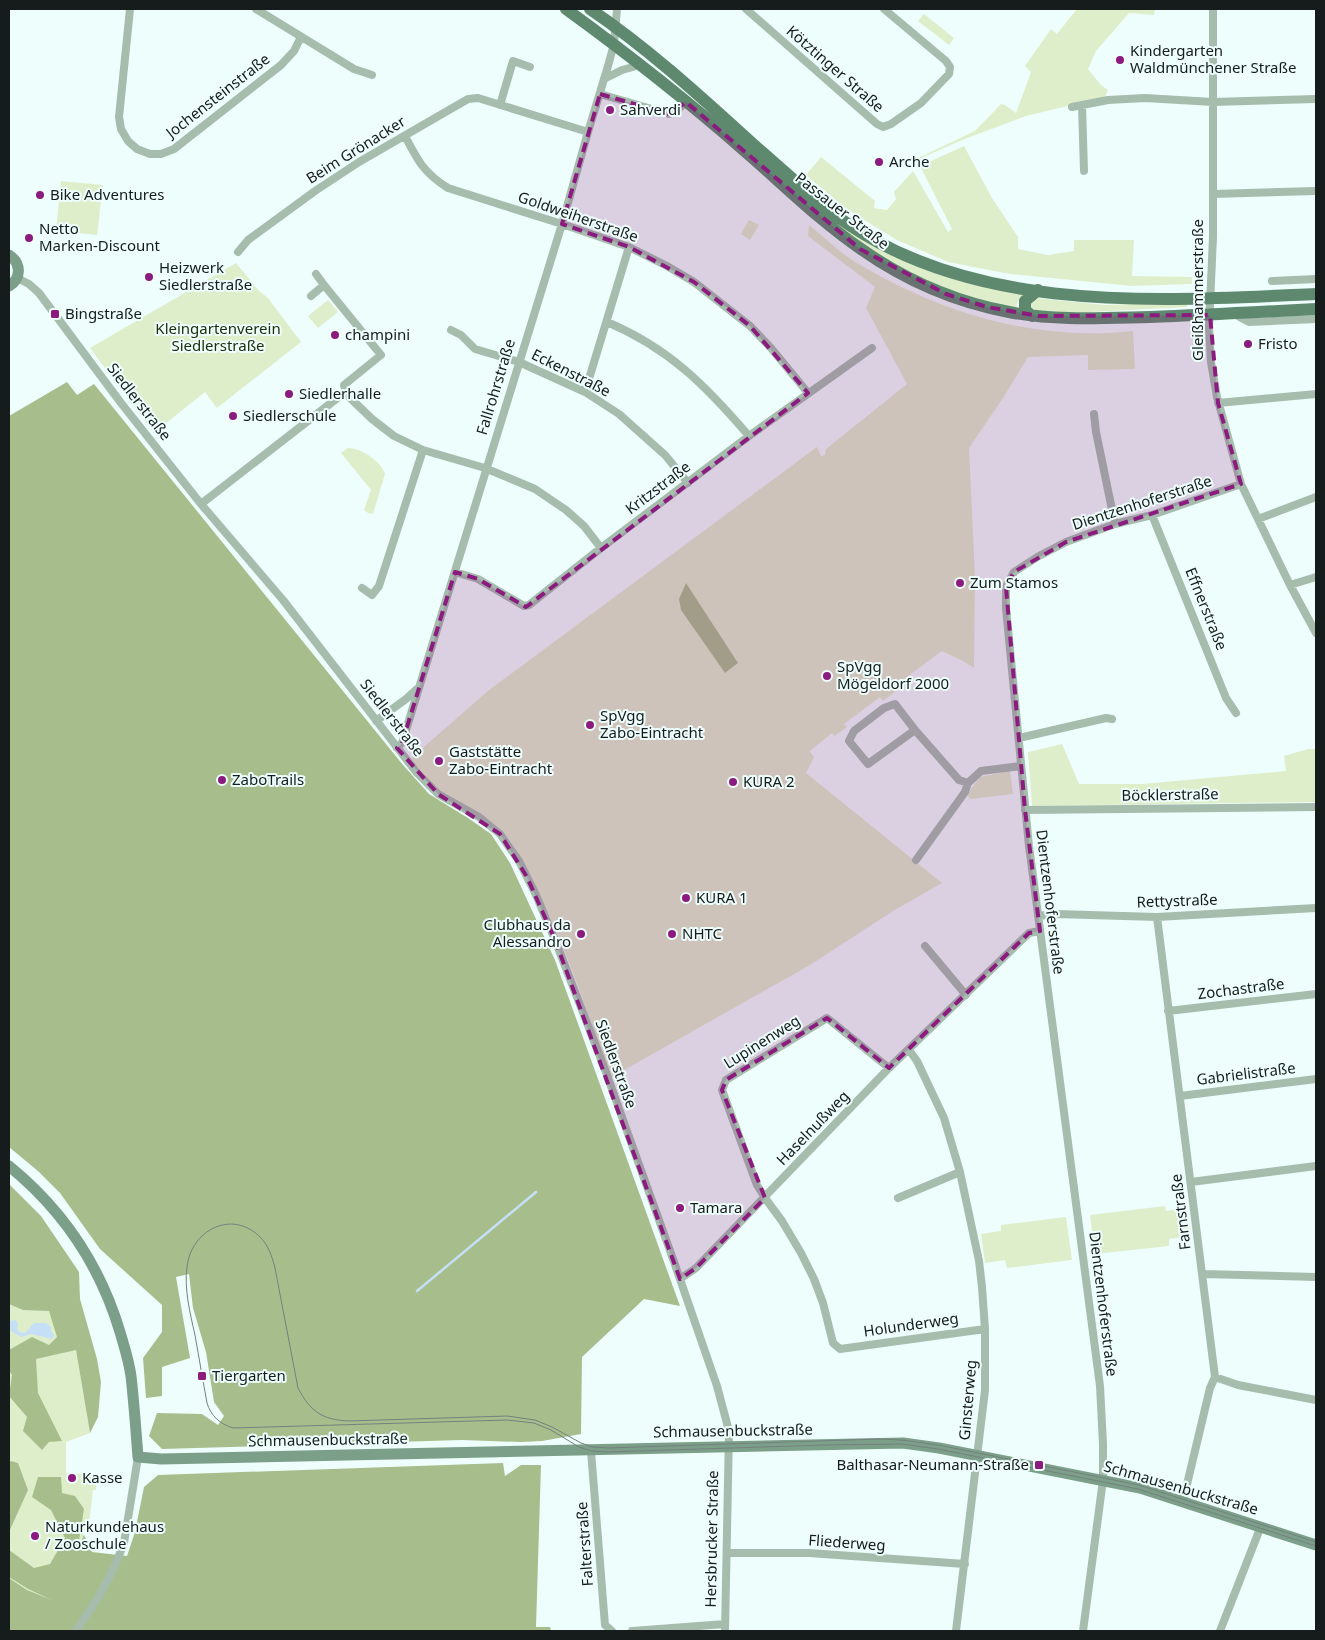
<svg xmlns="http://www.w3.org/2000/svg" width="1325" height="1640" font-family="'Noto Sans',sans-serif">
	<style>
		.green { fill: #deeecb; fill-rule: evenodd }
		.forest { fill: #a7be8c }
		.water { fill: #c5dff7 }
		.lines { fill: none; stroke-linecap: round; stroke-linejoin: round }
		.stream { stroke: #c5dff7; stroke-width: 2.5 }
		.street { stroke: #a6bdae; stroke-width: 8 }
		.secondary { stroke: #7c9f89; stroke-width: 11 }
		.primary { stroke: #5e896f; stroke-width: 12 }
		.tram { stroke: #75807f; stroke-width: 1 }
		.marked { fill: #8b1b7e; fill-opacity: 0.2; stroke: #8b1b7e; stroke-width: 4; stroke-dasharray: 10 6; stroke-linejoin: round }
		.poi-dot { fill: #8b1b7e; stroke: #eefefc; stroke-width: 2 }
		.labels { text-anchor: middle; stroke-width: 4; stroke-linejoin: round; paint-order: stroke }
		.poi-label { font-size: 15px; fill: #151c1b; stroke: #eefefc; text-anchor: start }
		.street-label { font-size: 15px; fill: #151c1b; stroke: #eefefc }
		.park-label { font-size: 15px; fill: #202f0a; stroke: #eefefc }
	</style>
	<rect width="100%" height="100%" fill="#eefefc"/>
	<path class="green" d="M1077,9H1155L1154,15L1129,13L1096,51L1088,69L1101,85L1108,90L1105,97L1026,116L962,140L919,159L918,158L975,131L1001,104L1005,105L1016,113L1031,72L1025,66L1051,29L1057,34Z
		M924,14L954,38L949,45L918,21Z
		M964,146L992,198L1018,237V249L1048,255L1074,251V240H1134L1132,276L1192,277V284L1132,286L1010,274L948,262L897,240L848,210L806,175L821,157L875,201L874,208L887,210L896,199L894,192L913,171L948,232L952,229L920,166Z
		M61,181L103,185L97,235L56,231Z
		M823,210L849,229L1023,294L1018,301L1016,308C945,293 874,263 823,210Z
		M749,220L759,225L750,240L741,234Z
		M809,225C825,238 840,253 857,263C940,313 1037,342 1133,331L1135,369L1088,370V355L1028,357L1003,398L969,448L975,578L974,668L963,661L942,651L892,688L895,692L883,701L880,697L844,724L847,727L835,736L832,733L810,751L814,757L806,773L942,883L893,911L810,965L610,1078C587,1012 566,945 533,883C524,865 516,846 502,831C486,814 461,805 441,792C429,784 420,771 410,759L489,690L817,447L821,456L825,455L826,449L907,384L866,308L875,287L808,236ZM685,583L738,663L725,673Z
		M236,263L259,291L268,298L301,342L217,408L205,392L154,433L90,348Z
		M1036,298L1105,305L1187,302V307L1071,313L1037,311L1030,307L1032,299Z
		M328,300L338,312L318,328L308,316Z
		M348,448C360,447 382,462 385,474L373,514L368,513L364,510L371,490L341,453Z
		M1062,744L1079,784H1142L1286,771L1284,756L1308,749H1316V802L1032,806L1028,752Z
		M1010,771L1013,794L971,799L967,795L980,777Z
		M9,1205L65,1283L90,1433L66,1442V1473L97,1475L96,1490H93L88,1531L81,1530L84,1535L78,1547H69L66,1565L52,1601L27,1590L9,1578Z
		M1165,1206L1166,1211L1187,1208L1190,1236L1169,1239V1246L1095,1254L1090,1215Z
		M1066,1217L1072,1260L1007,1268L1005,1260L985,1263L981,1234L1001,1231V1225Z"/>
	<path class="forest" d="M67,382L77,395L94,384L403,765L429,794L468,818L491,834L510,863L555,960L680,1306L644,1299L582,1357L581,1434L542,1441L521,1442L462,1440L162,1449L149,1436L157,1413L202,1414L218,1425L224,1416L214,1402L206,1352L193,1308L189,1274L176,1277L190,1358L162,1367V1396L146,1398L143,1358L162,1332V1305L100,1249L60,1193L38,1171L9,1147V416Z
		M686,583L738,663L725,673L681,610L679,599Z
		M9,1184L41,1216L79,1272L80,1299L97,1359L101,1382L98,1417L90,1433L76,1350L36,1359L38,1393L62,1441L49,1442L42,1450L23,1431L27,1417L9,1396L12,1375L9,1370V1350L32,1337L49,1345L57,1337L49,1311L23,1310L9,1304Z
		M11,1461L18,1463L28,1490L9,1532V1463Z
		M503,1463L505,1476L521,1465H541L536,1627H550L551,1631H9V1578L27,1590L52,1600L28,1589L9,1577V1550L34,1568L50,1564L65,1538L51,1510L32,1497L38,1477H61L62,1493L75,1496L84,1509L78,1547L84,1535L92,1552L127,1556L135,1532L144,1487L158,1475Z"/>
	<path class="water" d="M15,1320L18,1323L17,1329L20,1332L25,1333L34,1323H46L51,1327V1331L54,1335L52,1339L31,1334L21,1337L11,1331L9,1326L10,1321Z"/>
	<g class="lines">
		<path class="stream" d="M417,1291L536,1192"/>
		<path class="street" d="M130,9L119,117L121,129L128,141L137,149L150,154H161L174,149L281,65L294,51L301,37
			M256,9L354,69L372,75
			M746,9L877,124L883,127L891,124L921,103L949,74L950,67L946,61L884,9
			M1213,9V237L1209,327L1211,362L1217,397L1241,484L1290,585L1316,633
			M604,79L622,70L640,65
			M600,94L669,114L675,112L686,102
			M500,105L513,61L530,67
			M1082,105L1084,171
			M1072,107L1108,100L1145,98L1213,102L1316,99
			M405,136C418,161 424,173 448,188L562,224L629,247L667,266L694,282L750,326L771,348L808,393
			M1213,194L1316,191
			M238,252L248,240L315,191L359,162L468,99L478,98L588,132
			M316,274L324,285
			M17,278L29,284L39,293L121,403L201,504L283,600L417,773L438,794L479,817L500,834L519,861L536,895L555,940L604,1067L673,1259L717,1386L729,1431L725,1631
			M1272,281L1316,279
			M311,296L324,285L381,355L344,385L346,394
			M1236,315L1249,322L1316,319
			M607,322C669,348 706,386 749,436
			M451,330L461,335L475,349L519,362L585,392L619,414L665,455L688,483
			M585,392L629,247
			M1218,403L1316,394
			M1094,414L1096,432L1115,524
			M201,504L340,396L346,394L372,419L394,436L423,450L485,468L535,489L566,510L584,526L601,548
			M1152,515L1226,698L1236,713
			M1258,519L1316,497
			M455,572L478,579L524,606L529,605L601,548L749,436L872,348
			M1290,585L1316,577
			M362,588L372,595L379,586L423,450
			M376,721L406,699L417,689
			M915,730L868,764L849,741L854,731L884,708L895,704L915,730L959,780L968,783L981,771L1021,766
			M1019,738L1106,718L1112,719
			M397,748L402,743L562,224L588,132L608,66L614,44L617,9
			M1025,810L1316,807
			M916,860L965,792L968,783
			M1038,916L1056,914L1157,917L1316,908
			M1157,917L1215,1377L1210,1388L1183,1501
			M925,946L966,995
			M1168,1011L1316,994
			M909,1050L917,1061L944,1118L960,1172L979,1261L982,1287L985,1329V1390L956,1631
			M889,1068L827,1018L726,1080L722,1090L757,1185L765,1198L782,1221L801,1253L814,1279L823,1303L833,1343L840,1349L985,1329
			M1180,1096L1316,1079
			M1191,1182L1316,1166
			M898,1198L960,1172
			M1203,1274L1316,1277
			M680,1279L696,1268L889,1068L1029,933L1040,931
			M1215,1377L1238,1385L1316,1400
			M591,1451L605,1625L612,1631
			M727,1553H809L965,1564
			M76,1631L98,1598L114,1568L124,1543L138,1457
			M632,1631L725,1624
			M1083,1631L1103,1480V1444L1100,1386L1029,846L1006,608V587L1014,572L1039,556L1066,542L1115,524L1152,515L1241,484
			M1220,1631L1261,1526"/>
		<path class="secondary" d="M9,255C21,263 22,278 9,286
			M9,1166C63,1210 100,1265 120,1332C124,1346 129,1361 131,1376C134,1403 136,1430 138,1457L161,1459L903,1443L939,1448L1140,1488L1316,1545"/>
		<path class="primary" d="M566,9C628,54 689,102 747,153C784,185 820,221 861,249C905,280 956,302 1009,312C1055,321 1103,318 1150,317C1205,315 1261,312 1316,309
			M590,9C649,49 701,97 754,145C781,168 807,193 835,215C970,315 1157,301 1316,294
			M1032,316L1025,310V301L1038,290"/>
		<path class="tram" d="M1316,1542L1139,1485L938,1445L902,1440L878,1439L608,1448L593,1447L581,1443L552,1427L535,1420L507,1416L349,1421C322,1420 310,1411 298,1388L275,1268C272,1257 269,1246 260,1237C232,1209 191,1230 187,1267C184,1289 190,1313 195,1335C199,1358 203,1381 207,1403C211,1416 220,1424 233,1428L507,1420L534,1423L551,1430L579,1447L591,1451L608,1452L824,1445L902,1444L938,1449L1138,1489L1316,1546"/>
	</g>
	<path class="marked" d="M600,94L669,114L686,102L860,249L946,294L987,307L1039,316L1210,315L1218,403L1241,484L1066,542L1014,572L1006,587L1025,810L1040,931L1029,933L889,1068L827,1018L726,1080L722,1090L765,1198L696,1268L680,1279L555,940L527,877L500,834L438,794L397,748L402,743L455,572L478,579L526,607L808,393L750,326L694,282L629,247L562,224Z"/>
	<g class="poi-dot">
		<circle cx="1120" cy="60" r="5"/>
		<circle cx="610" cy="110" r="5"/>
		<circle cx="879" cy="162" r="5"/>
		<circle cx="40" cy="195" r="5"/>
		<circle cx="29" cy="238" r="5"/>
		<circle cx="149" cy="277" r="5"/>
		<rect x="50" y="309" width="10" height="10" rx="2.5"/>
		<circle cx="335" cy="335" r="5"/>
		<circle cx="1248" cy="344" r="5"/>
		<circle cx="289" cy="394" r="5"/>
		<circle cx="233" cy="416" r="5"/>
		<circle cx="960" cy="583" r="5"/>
		<circle cx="827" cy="676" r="5"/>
		<circle cx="590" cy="725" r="5"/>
		<circle cx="439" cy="761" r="5"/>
		<circle cx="222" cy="780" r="5"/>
		<circle cx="733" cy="782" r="5"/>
		<circle cx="686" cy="898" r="5"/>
		<circle cx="581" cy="934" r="5"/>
		<circle cx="672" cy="934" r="5"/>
		<circle cx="680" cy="1208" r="5"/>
		<rect x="197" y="1371" width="10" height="10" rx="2.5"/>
		<rect x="1034" y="1460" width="10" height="10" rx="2.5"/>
		<circle cx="72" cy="1478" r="5"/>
		<circle cx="35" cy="1536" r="5"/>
	</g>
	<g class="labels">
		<g class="poi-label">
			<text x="1130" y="56">Kindergarten<tspan x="1130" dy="17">Waldmünchener Straße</tspan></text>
			<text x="620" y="115">Sahverdi</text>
			<text x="889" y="167">Arche</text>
			<text x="50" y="200">Bike Adventures</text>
			<text x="39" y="234">Netto<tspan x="39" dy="17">Marken-Discount</tspan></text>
			<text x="159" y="273">Heizwerk<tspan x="159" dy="17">Siedlerstraße</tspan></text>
			<text x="65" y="319">Bingstraße</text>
			<text x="345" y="340">champini</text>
			<text x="1258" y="349">Fristo</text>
			<text x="299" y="399">Siedlerhalle</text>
			<text x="243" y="421">Siedlerschule</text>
			<text x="970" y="588">Zum Stamos</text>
			<text x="837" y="672">SpVgg<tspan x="837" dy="17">Mögeldorf 2000</tspan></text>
			<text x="600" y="721">SpVgg<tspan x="600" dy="17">Zabo-Eintracht</tspan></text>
			<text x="449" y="757">Gaststätte<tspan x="449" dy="17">Zabo-Eintracht</tspan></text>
			<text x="232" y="785">ZaboTrails</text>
			<text x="743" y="787">KURA 2</text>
			<text x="696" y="903">KURA 1</text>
			<text x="571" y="930" text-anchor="end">Clubhaus da<tspan x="571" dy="17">Alessandro</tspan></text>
			<text x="682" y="939">NHTC</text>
			<text x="690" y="1213">Tamara</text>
			<text x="212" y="1381">Tiergarten</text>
			<text x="1029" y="1470" text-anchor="end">Balthasar-Neumann-Straße</text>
			<text x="82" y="1483">Kasse</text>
			<text x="45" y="1532">Naturkundehaus<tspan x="45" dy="17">/ Zooschule</tspan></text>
		</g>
		<g class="street-label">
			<text transform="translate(835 69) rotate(41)" y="5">Kötztinger Straße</text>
			<text transform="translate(218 96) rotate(-38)" y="5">Jochensteinstraße</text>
			<text transform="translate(356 150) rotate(-32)" y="5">Beim Grönacker</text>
			<text transform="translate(842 211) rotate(38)" y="5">Passauer Straße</text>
			<text transform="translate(578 217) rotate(19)" y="5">Goldweiherstraße</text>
			<text transform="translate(1198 290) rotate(-90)" y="5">Gleißhammerstraße</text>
			<text transform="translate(571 373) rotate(27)" y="5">Eckenstraße</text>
			<text transform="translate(496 387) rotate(-73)" y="5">Fallrohrstraße</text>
			<text transform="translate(139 402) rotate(52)" y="5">Siedlerstraße</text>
			<text transform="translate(658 488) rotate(-37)" y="5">Kritzstraße</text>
			<text transform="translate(1142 503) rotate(-18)" y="5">Dientzenhoferstraße</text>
			<text transform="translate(1206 609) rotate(68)" y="5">Effnerstraße</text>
			<text transform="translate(392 718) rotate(52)" y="5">Siedlerstraße</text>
			<text transform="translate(1170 795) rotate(-1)" y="5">Böcklerstraße</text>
			<text transform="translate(1177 901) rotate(-2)" y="5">Rettystraße</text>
			<text transform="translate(1050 902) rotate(83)" y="5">Dientzenhoferstraße</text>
			<text transform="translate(1241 989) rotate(-7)" y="5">Zochastraße</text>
			<text transform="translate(762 1042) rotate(-32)" y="5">Lupinenweg</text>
			<text transform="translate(616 1064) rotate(70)" y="5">Siedlerstraße</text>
			<text transform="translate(1246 1074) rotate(-7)" y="5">Gabrielistraße</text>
			<text transform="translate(813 1128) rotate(-46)" y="5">Haselnußweg</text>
			<text transform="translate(1181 1212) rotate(-97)" y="5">Farnstraße</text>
			<text transform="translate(1103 1304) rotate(83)" y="5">Dientzenhoferstraße</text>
			<text transform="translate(911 1325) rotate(-8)" y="5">Holunderweg</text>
			<text transform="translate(968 1400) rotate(-85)" y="5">Ginsterweg</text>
			<text transform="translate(733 1431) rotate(-1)" y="5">Schmausenbuckstraße</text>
			<text transform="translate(328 1440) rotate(-1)" y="5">Schmausenbuckstraße</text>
			<text transform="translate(1181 1488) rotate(16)" y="5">Schmausenbuckstraße</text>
			<text transform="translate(712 1539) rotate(-89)" y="5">Hersbrucker Straße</text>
			<text transform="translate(847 1543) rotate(4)" y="5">Fliederweg</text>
			<text transform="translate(585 1544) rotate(-94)" y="5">Falterstraße</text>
		</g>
		<g class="park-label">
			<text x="218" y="334">Kleingartenverein<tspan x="218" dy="17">Siedlerstraße</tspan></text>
		</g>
	</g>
	<rect width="1325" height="1640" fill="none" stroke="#151c1b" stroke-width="20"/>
</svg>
